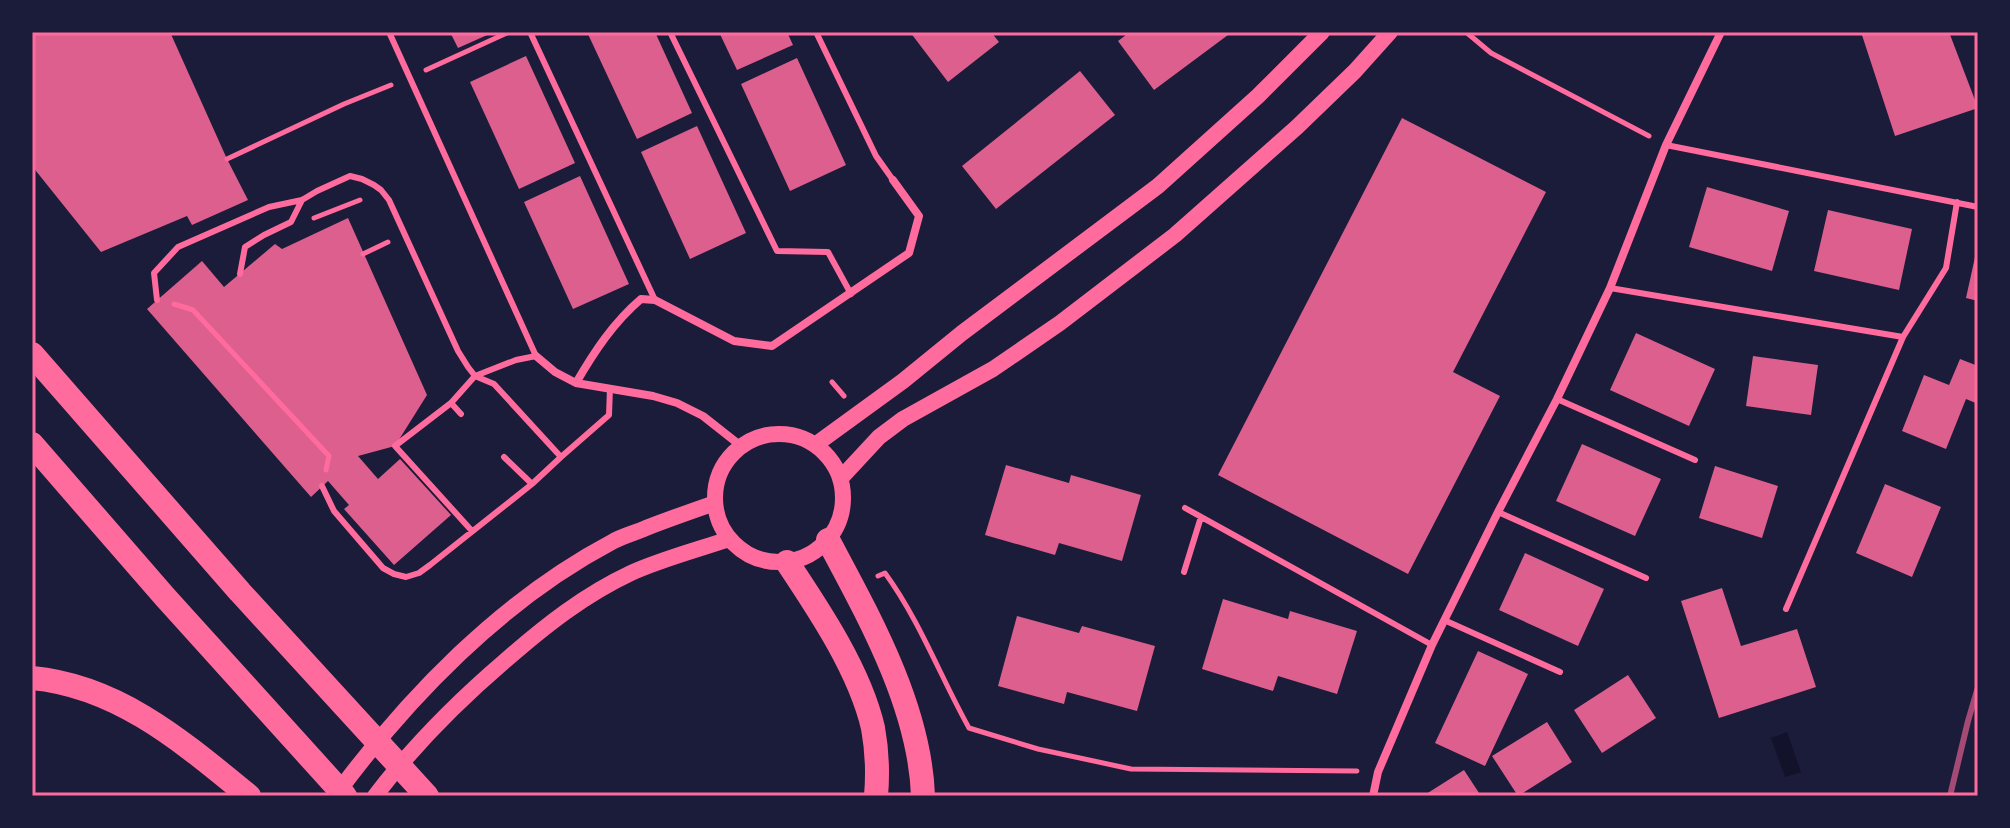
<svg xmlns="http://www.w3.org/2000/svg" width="2010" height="828" font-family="'Exo 2',sans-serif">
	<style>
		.water { fill: #12122b }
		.building { fill: #dd5f8e }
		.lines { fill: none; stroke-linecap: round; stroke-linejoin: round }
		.path { stroke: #ff6b9d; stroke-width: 5 }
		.service { stroke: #ff6b9d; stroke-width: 6 }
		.minor { stroke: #ff6b9d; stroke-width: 8 }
		.secondary { stroke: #ff6b9d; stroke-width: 16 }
		.motorway { stroke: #ff6b9d; stroke-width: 24 }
		.rail { stroke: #a44b75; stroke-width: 6 }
		.neatline { fill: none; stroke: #ff6b9d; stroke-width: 3 }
	</style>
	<rect width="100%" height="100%" fill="#1b1b3a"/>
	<path class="water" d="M1787,732L1801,772L1785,777L1771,738Z"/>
	<path class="building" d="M32,32H170L227,159L248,200L192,225L187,216L101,252L32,166Z
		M450,32H494L458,48Z
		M587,32H655L692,113L637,139Z
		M719,32H787L793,45L737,70Z
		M910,32H991L999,42L948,82Z
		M1130,32H1232L1154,90L1118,41Z
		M1861,32H1949L1978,108L1895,136Z
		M526,56L575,163L519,189L470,82Z
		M797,58L846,165L790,191L741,84Z
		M1080,71L1115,115L996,209L962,166Z
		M1402,118L1546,192L1453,372L1500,396L1408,574L1218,475Z
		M697,126L746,233L690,259L641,152Z
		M580,176L629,284L573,309L524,202Z
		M1707,187L1789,211L1772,271L1689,247Z
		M1828,210L1912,229L1899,290L1814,271Z
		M348,218L427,395L395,446L358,456L378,479L400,459L451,515L394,565L344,509L349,505L328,481L311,497L147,309L202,261L224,287L275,244L282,249Z
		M1977,248L1978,249V301L1966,298Z
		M1636,333L1715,369L1689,426L1610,390Z
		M1753,356L1818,365L1811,415L1746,406Z
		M1960,359L1978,366V404L1966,399L1946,449L1902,431L1924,375L1949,385Z
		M1582,444L1661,479L1635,536L1556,501Z
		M1006,465L1069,483L1071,475L1141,495L1122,561L1059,543L1055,555L985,535Z
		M1715,466L1778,486L1762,538L1699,518Z
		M1885,484L1941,507L1912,577L1856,553Z
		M1525,553L1604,589L1578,646L1499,610Z
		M1722,588L1741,646L1797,629L1816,687L1719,718L1681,601Z
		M1223,599L1288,619L1290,611L1357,631L1337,694L1278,676L1273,691L1202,669Z
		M1017,616L1079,633L1082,626L1155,646L1137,711L1067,692L1064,704L998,686Z
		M1478,651L1528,674L1485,766L1435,743Z
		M1628,675L1656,718L1602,753L1574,710Z
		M1547,722L1572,762L1518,796L1492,756Z
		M1464,770L1481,796H1423Z"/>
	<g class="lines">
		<path class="path" d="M1466,32L1491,53L1649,136
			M426,70L509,32
			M227,159L344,104L391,85
			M314,218L360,200
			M363,254L388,242
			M174,304L193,310L329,456L326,470
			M832,382L844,396
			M878,576L885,573C920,621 940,676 969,728L1038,749L1131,769L1357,771"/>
		<path class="service" d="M389,32L536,356L516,360L475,376L451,403L395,446L472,531
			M530,32L655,300
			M670,32L777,251L828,252L851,294
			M816,32L876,156L893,180
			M1666,145L1978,207
			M240,274L245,247L264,235L291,222L302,200
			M1610,288L1903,337L1786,609
			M157,300L154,273L178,247L269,207L302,200L317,191L350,176L362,179L374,185L381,190L389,200L458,351L468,367L475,376L494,384L561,457L609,415L610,388
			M1903,337L1946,268L1957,202
			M1557,399L1695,460
			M451,403L461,414
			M504,457L532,484
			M322,486L334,511L383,568L394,574L406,577L419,573L430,565L532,484L561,457
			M1185,508L1432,645
			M1498,512L1646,578
			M1184,572L1201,517
			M1444,620L1560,672"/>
		<path class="minor" d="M536,356L555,372L576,383L653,396L677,403L703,416L741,446
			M576,383C594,352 613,323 641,299L655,300L734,341L772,346L909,253L919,216L893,180
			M1373,796L1378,772L1432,645L1498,512L1557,399L1610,288L1666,145L1721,32"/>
		<path class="secondary" d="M715 498a64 64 0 1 1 128 0a64 64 0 1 1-128 0Z
			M815,445L903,381L962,333L1158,186L1258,96L1322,32
			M840,479L879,437L903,419L993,369L1060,323L1175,235L1297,127L1355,71L1390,32
			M335,796C408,697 502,600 612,542C622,536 635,533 646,528C669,519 692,511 715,503
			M375,796C414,745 458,701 506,660C545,626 584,595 631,573C662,559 697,550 729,539"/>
		<path class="motorway" d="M32,354L240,592L427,796
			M32,444L165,597L345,796
			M828,540C869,617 920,707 923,796
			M787,562C819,610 860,671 873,728C877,750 878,773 876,796
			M32,678C119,686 184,743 249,796"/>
		<path class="rail" d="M1950,796L1968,721L1978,687"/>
	</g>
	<rect width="2010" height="828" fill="none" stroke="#1b1b3a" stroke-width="68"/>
	<rect x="34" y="34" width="1942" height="760" class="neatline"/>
</svg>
